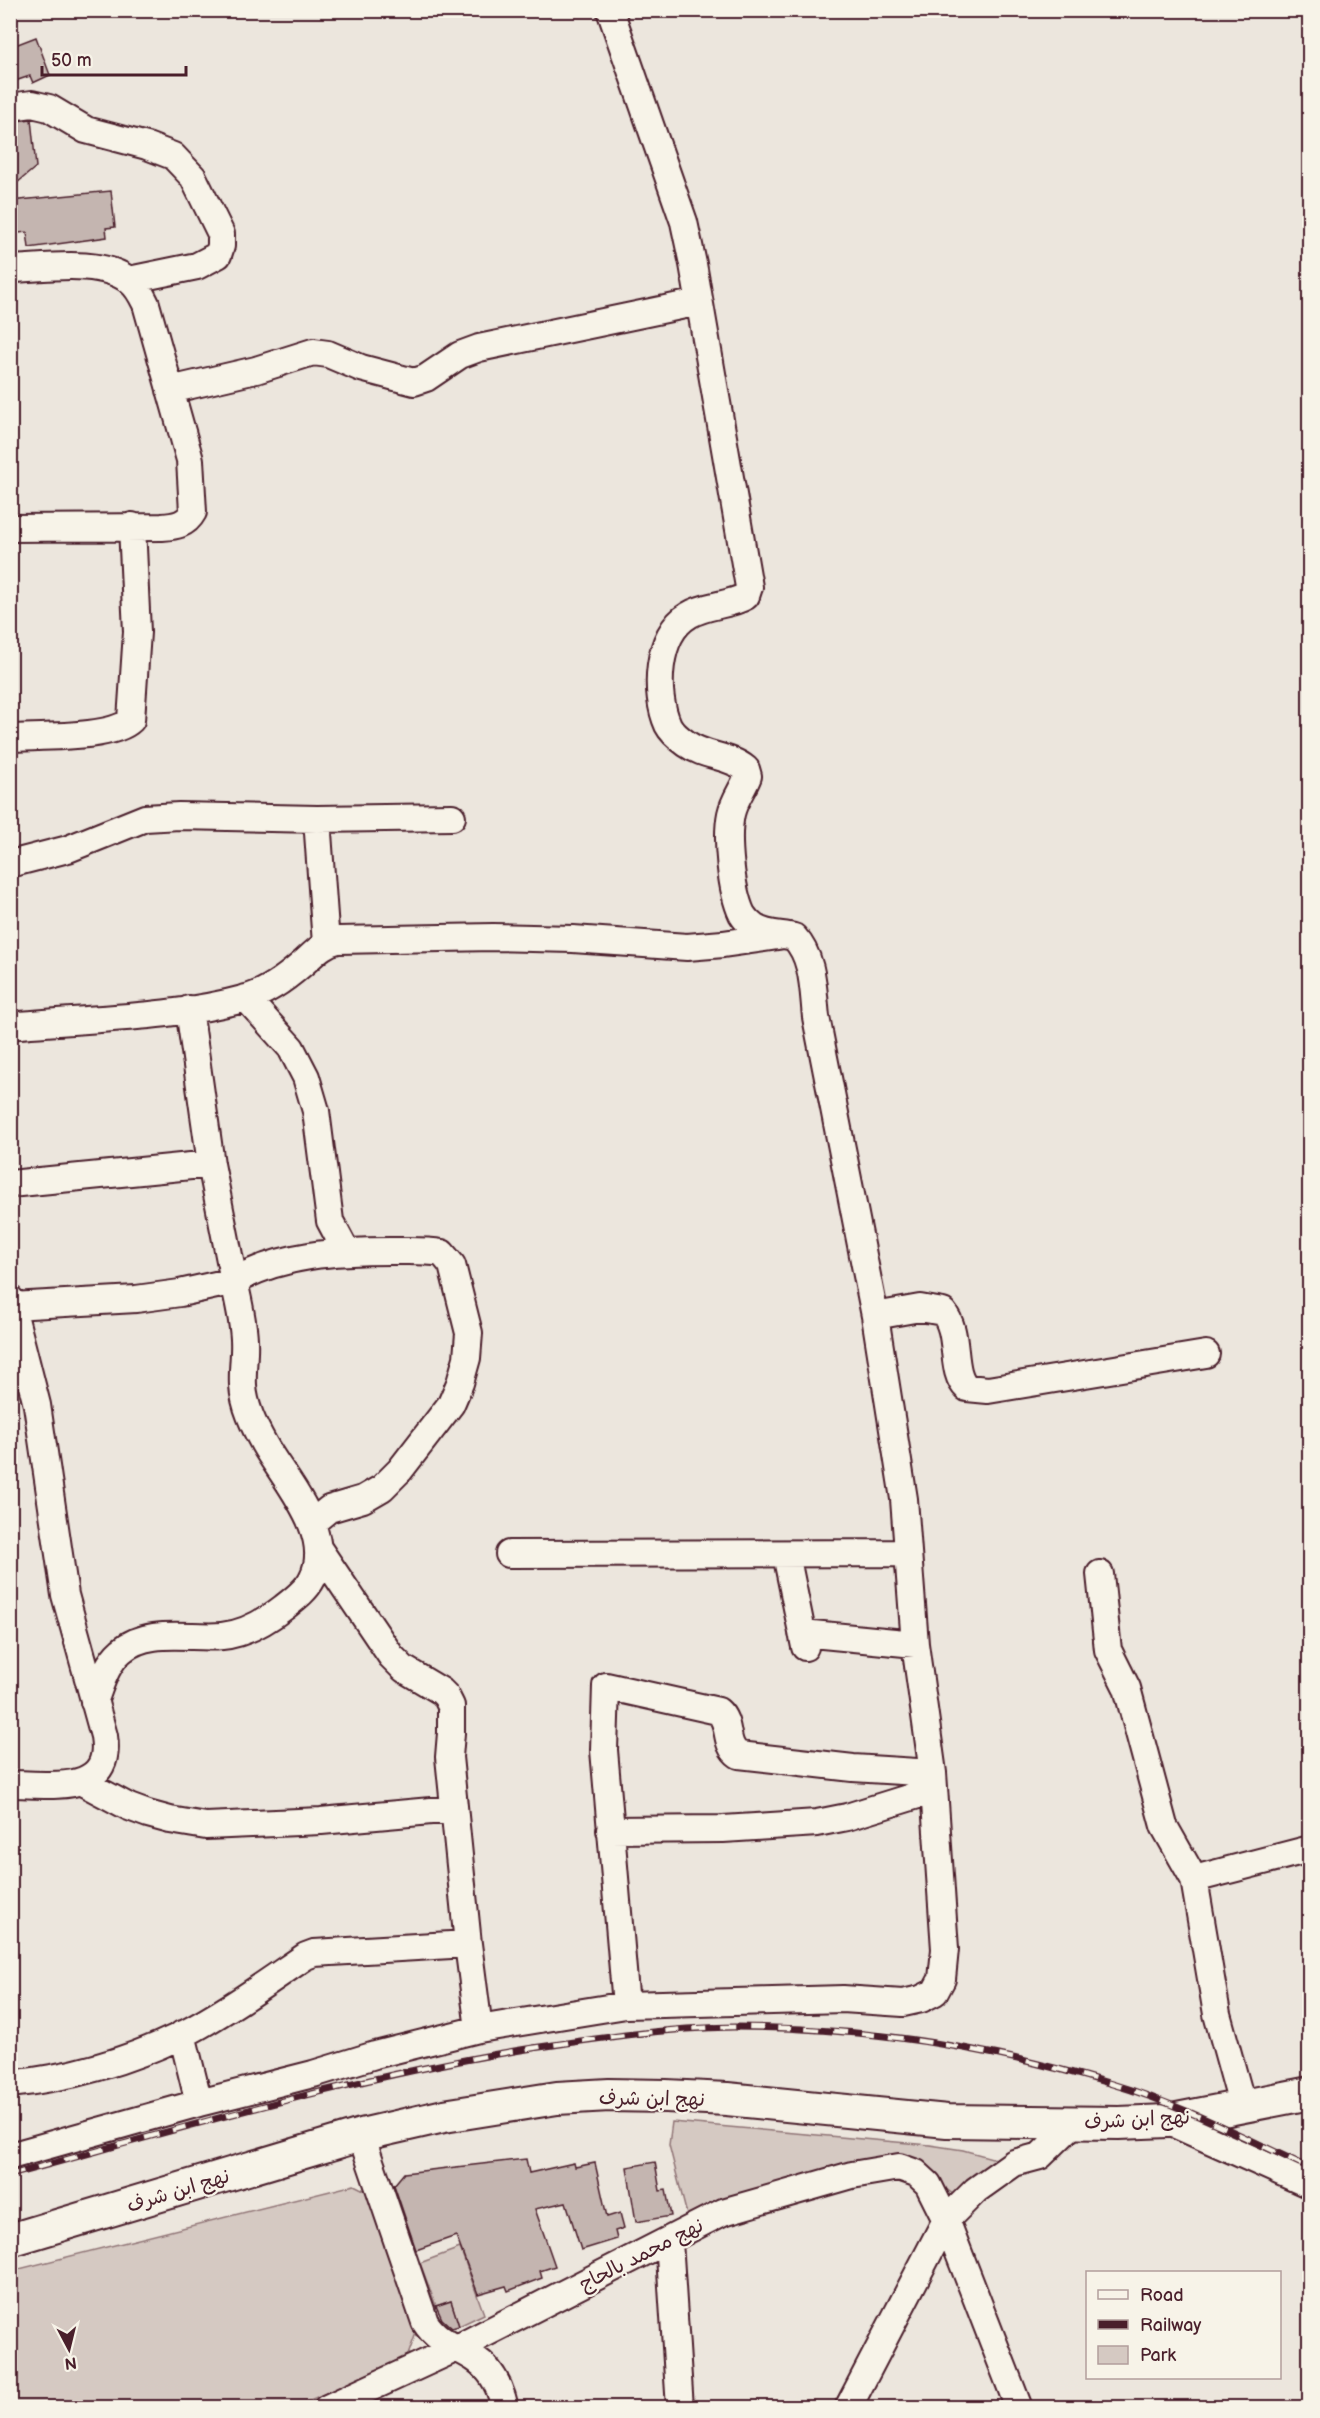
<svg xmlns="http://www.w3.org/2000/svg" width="1320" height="2418" font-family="'Balsamiq Sans','Playpen Sans Arabic',sans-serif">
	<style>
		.green { fill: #d5c9c2; stroke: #907476; stroke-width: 1.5 }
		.building { fill: #c4b5b0; stroke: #4a1f2b; stroke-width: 1.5 }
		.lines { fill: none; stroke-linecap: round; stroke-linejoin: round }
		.minor-casing { stroke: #4a1f2b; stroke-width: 30 }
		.major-casing { stroke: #4a1f2b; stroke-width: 36 }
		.minor { stroke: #f7f3e8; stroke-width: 26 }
		.major { stroke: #f7f3e8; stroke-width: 32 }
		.rail-casing { stroke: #4a1f2b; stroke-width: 7 }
		.rail { stroke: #f7f3e8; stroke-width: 4.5; stroke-dasharray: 14; stroke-linecap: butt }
		.labels { text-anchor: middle; stroke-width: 4.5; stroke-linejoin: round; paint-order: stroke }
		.street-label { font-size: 20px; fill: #4a1f2b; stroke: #f7f3e8 }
	</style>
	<rect width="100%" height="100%" fill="#ece6dd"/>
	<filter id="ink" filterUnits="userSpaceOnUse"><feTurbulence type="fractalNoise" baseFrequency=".0167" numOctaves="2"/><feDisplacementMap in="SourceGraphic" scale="12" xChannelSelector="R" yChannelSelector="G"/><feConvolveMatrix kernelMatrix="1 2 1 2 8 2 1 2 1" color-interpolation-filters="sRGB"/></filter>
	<g filter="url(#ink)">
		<path class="green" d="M672,2122L930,2145L963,2150L996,2159L954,2195L921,2169L881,2161L687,2215L669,2145Z
			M354,2185L368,2192L416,2333L407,2358L294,2407L11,2408V2271Z
			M460,2248L484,2314L459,2326L451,2301L436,2306L420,2263Z"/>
		<path class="building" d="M36,37L50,75L33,83L30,76L15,81L10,72V47Z
			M31,119L36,167L10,189V122Z
			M111,191L115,227L106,228L107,237L29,248L27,232L10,234V201Z
			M526,2159L529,2173L574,2163L575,2167L595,2163L607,2217L620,2213L624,2228L615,2231L617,2239L581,2250L566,2202L535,2209L555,2266L540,2271L542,2278L508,2291L506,2286L478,2294L456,2236L416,2250L394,2185L404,2173Z
			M655,2162L660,2191L666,2190L671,2216L636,2222L627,2167Z
			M451,2301L459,2326L452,2328L442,2319L436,2306Z"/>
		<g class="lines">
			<g class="minor-casing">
				<path id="minor" d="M10,107L32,104L49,108L86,130L147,146L173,156L193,177L221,234V246L218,255L197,266L129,280
					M10,269C45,268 101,258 130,281C138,287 142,296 146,304L190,460L193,512C186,525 175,526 162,527L10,528
					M170,390L256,370L313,352L328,354L361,368L414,382L426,378L460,355L479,348L699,302
					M10,738C39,736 112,739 131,720L137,632L132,526
					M317,819L326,944
					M10,864L68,849L145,818L179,816L317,819L452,817
					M246,998L291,1048L306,1077L316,1111L330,1221L346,1251
					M10,1026C88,1018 171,1019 247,998C267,992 285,979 301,965C313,955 322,943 338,940L493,937L573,939L687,947L723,944L778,936
					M10,1184L211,1164
					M10,1299L37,1405L65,1595L104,1736C113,1796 51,1784 10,1784
					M12,1306L136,1299L180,1293L234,1281L211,1164L189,1009
					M875,1316L920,1308L943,1312C961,1333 949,1371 967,1388L988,1390L1206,1354
					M509,1554L907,1553
					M786,1554L805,1647
					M1100,1574L1108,1650L1127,1688L1164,1826L1194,1879L1217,2014L1243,2108
					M802,1633L915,1644
					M94,1702C101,1684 106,1664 121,1651C147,1627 191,1639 222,1636C245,1634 265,1622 283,1608C293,1600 306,1591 312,1579C336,1535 284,1480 264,1444C254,1426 244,1406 243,1385C242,1370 245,1354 244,1339C243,1319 238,1300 234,1281C282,1254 337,1251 391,1251C408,1251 425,1250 442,1253L452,1265L469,1333L467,1358L460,1383L451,1404L400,1470L382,1488L363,1499L329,1509L312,1523
					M82,1782L129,1807L148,1814L170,1820L206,1826L321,1821L453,1809
					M610,1830L723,1829L817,1823L847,1817L934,1790
					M1194,1879L1310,1849
					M468,1944L479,2029
					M626,2005L604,1750L606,1686L718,1711C732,1723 723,1744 739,1755L853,1768L933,1773
					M182,2034L199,2103
					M10,2084C70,2078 128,2061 182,2035C225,2013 266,1983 306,1956L314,1953L468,1944L449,1757L451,1733V1706L446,1696L441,1691L404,1669L391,1656L318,1548
					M1167,2121L1310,2185
					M361,2135L425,2322C438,2343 458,2347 477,2360C493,2371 501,2390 505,2408
					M10,2156L199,2103L313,2074L375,2055L479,2029L626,2005L843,1999L903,2003L921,1999L935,1992L942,1979L945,1949L933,1773L915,1644L904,1499L875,1316L816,1017C813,990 814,958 794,937C781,934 766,935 754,927C749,923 745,919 742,914C731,891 726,838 731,814C734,800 743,789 748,776L746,769C729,755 705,757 687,744C680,739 672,733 668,725C654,694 656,634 689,615C707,604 729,606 746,596L749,587L693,264L684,222L610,10
					M669,2241L680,2408
					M327,2408L455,2349L723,2212L852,2175L899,2167L916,2173L928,2184L946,2220L1019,2408
					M848,2408L946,2220L976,2190L1014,2163L1040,2156L1074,2123"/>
			</g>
			<g class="major-casing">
				<path id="major" d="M10,2240L361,2135L444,2116L557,2098L609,2095L666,2096L727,2099L947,2121L1119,2123L1167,2121L1310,2093"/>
			</g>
			<use href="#minor" class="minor"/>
			<use href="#major" class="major"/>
			<g class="rail-casing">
				<path id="rail" d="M10,2175C183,2128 356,2076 533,2048C600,2038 666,2028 734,2027C861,2027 990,2047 1112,2084C1180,2104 1245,2138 1310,2168"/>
			</g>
			<use href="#rail" class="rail"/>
		</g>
	</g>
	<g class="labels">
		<g class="street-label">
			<text transform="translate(652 2098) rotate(1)" y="7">نهج ابن شرف</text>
			<text transform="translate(1137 2119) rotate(-3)" y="7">نهج ابن شرف</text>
			<text transform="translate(178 2190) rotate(-17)" y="7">نهج ابن شرف</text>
			<text transform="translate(641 2254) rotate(-27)" y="7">نهج محمد بالحاج</text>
		</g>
	</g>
	<rect width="1320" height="2418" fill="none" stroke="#f7f3e8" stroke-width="36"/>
	<rect x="18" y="18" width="1284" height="2382" fill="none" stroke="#4a1f2b" stroke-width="2" filter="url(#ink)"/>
	<rect x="1086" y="2271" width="195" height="108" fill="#f7f3e8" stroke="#b29e9c" stroke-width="1.5"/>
	<rect x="1098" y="2290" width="30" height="9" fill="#f7f3e8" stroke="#b29e9c" stroke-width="1.5"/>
	<text x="1140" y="2301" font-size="18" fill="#4a1f2b">Road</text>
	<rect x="1098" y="2320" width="30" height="9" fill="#4a1f2b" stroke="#b29e9c" stroke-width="1.5"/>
	<text x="1140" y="2331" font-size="18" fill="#4a1f2b">Railway</text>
	<rect x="1098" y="2346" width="30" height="18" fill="#d5c9c2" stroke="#b29e9c" stroke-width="1.5"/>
	<text x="1140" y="2361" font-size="18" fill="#4a1f2b">Park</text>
	<g transform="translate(69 2349) rotate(173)" stroke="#f7f3e8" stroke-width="4.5" paint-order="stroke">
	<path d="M0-4.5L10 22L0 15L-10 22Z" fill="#4a1f2b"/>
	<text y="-9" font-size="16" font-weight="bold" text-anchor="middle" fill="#4a1f2b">N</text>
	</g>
	<path d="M42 66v9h144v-9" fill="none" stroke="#4a1f2b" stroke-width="3"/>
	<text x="51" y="66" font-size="18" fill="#4a1f2b" stroke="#f7f3e8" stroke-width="4.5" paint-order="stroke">50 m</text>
</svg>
